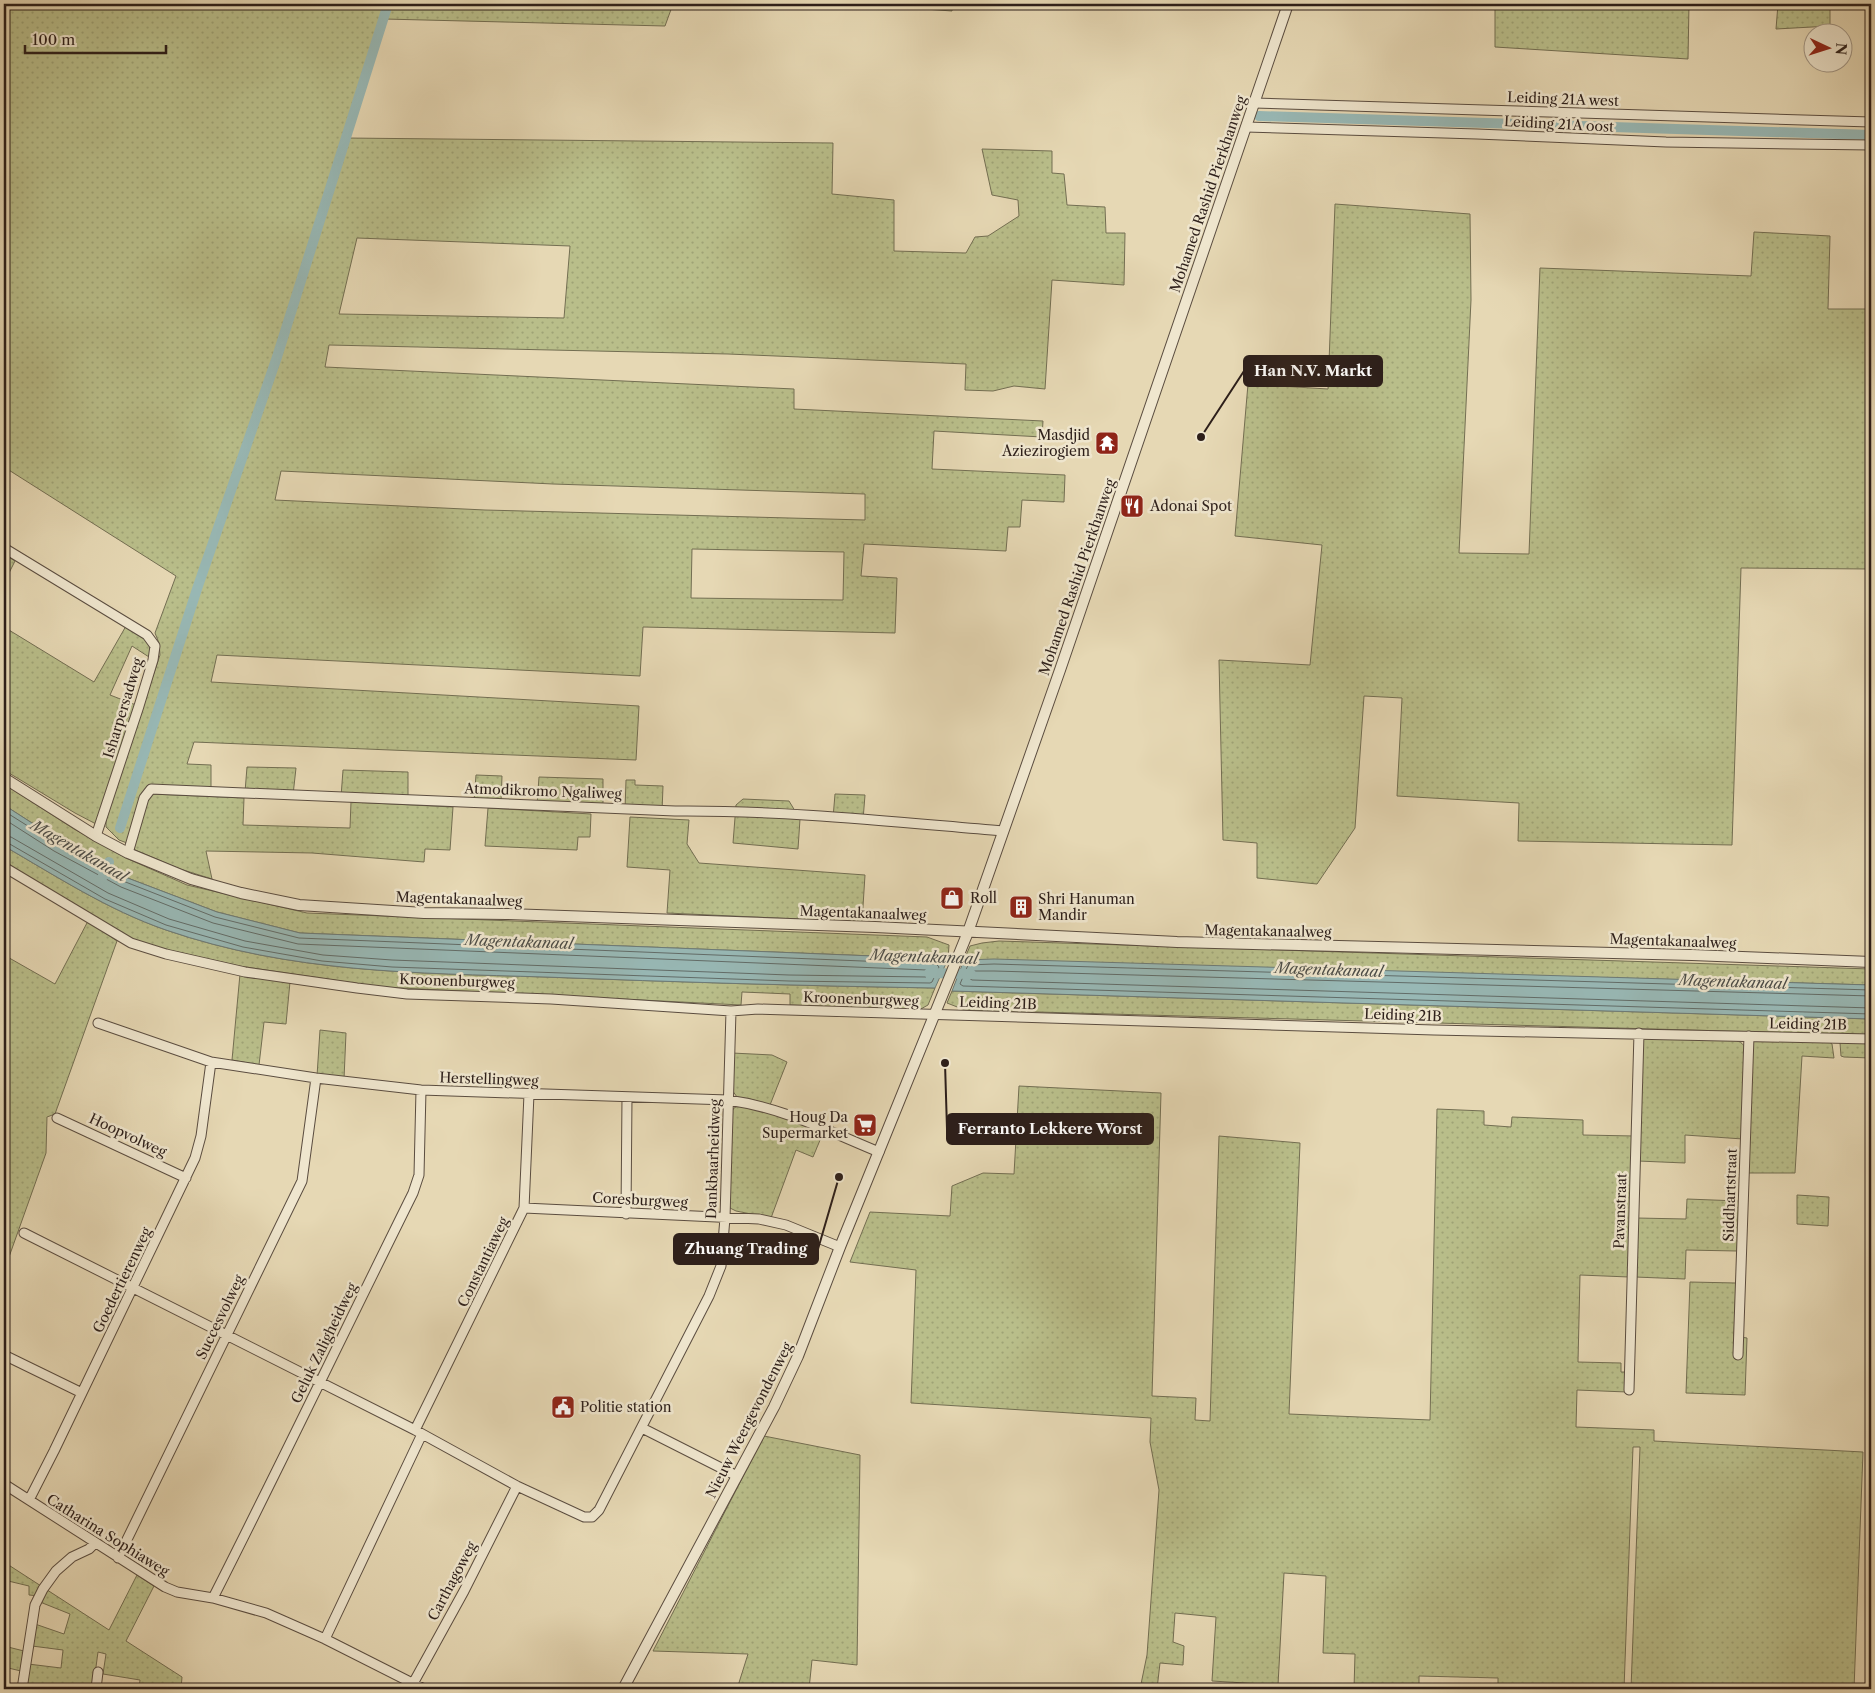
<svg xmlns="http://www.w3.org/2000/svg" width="1875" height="1693" font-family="'Libre Caslon Text',serif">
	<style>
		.grass { fill: url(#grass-dots); stroke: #736e52; fill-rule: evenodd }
		.water { fill: #98b8b5; stroke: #6d7b77 }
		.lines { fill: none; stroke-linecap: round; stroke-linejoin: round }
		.shore { stroke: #626c68; stroke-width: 1 }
		.canal { stroke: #98b8b5; stroke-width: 10 }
		.minor-casing { stroke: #5b4d40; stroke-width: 11 }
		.tertiary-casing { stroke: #5b4d40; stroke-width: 12 }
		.minor { stroke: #efe6ce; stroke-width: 9 }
		.tertiary { stroke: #efe6ce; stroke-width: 10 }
		.labels { text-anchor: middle; stroke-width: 5; stroke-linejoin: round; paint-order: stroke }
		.street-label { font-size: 14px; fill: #2d1f1a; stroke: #efe6ce }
		.poi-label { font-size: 14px; fill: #2d1f1a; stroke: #efe6ce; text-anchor: start }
		.water-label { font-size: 15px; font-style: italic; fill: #4d4d48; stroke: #efe6ce }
		.leader { fill: none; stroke: #2d1f1a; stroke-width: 2 }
		.callout-dot { fill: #2d1f1a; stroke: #efe6ce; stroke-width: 2 }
		.callout { fill: #2d1f1a; stroke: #2d1f1a; stroke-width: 2 }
		.callout-label { font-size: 15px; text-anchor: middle; font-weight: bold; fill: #fff }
	</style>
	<defs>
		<pattern id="grass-dots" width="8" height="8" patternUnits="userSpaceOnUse" patternTransform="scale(1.25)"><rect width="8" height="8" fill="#b9be8a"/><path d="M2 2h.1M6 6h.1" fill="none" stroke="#9fa376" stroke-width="1.8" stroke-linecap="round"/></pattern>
	</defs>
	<rect width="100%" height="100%" fill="#e6d8b4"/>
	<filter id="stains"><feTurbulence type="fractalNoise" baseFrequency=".004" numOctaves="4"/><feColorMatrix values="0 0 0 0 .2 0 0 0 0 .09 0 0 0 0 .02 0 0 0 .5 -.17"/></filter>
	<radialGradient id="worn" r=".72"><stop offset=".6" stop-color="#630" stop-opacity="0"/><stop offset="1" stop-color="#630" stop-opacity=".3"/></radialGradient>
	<path class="grass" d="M4,4H673L665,26L384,19L346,138L833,143L832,194L894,200V251L966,253L975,237L988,236L1019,216L1018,200L992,195L982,149L1052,151V173L1064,174L1067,205L1105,207L1106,233H1125L1124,285L1052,280L1045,389L1014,386L993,391L965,390L966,364L728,354L329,345L325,367L794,389V409L1043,421L1042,437L934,431L932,469L1065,475L1064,502L1022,500L1020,527H1008L1006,551L864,544L861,576L897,578L895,633L643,627L640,676L217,655L211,682L639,706L636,760L194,742L187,764L211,765V791L149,788L127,843L119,840L106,827V818L160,655L159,643L155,633L176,576L4,467ZM357,238L570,246L564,318L339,314ZM281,471L553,484L865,494V520L485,510L275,500ZM692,549L844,552L843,600L691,598Z
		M856,4H952V11Z
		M1495,4H1689L1688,59L1495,47Z
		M1778,4H1830V26L1776,29Z
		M1335,204L1470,214L1471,300L1459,553L1529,554L1540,268L1751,276L1754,232L1830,236L1828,309H1871V569L1741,568L1732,845L1518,841L1519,803L1397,796L1402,698L1364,696L1355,828L1317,884L1257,878V843L1223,840L1219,660L1310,665L1322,545L1235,536L1248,384L1328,389Z
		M4,554L15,561L4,583Z
		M126,626C140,635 153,637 149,657L132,646L110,695L136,705L96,824L75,813L4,770V627L94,682Z
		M247,767L296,768L293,795L245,792Z
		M343,770L408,772V798L341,797Z
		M476,775L502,776L501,802L474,801Z
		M539,777L603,779V808L537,805Z
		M626,780H635V785L663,786L662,812L625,810Z
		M4,784L74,829L126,858L187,885L307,913L927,937L949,945L948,959L300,933L217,912L125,877L60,841L4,805Z
		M151,794L244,798L243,825L350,828L351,802L453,807L450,850L425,849L424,862L312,853L206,851L212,879L180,869L135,850L132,846L147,799Z
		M835,794L865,795L863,820L833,818Z
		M743,799L789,801L800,819L798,849L733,843L736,805Z
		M488,808L591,814L590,837H578L577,850L485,846Z
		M630,817L689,820L687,844L699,863L865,875L862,922L667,913L670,870L627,867Z
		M4,846C56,876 108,910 166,930C291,973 415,973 545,977C675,982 805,986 935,988L928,1005L919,1010L790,1005V994L742,992L741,1005L381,987L239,966L155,947L127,937L4,862Z
		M88,921L117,941L55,1114L47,1117L46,1153L4,1271V955L55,984Z
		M999,941L1871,969V985L964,960L970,946L982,943Z
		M240,974L290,982L286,1024L264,1022L259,1065L232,1060Z
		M952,991L1871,1019V1035L965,1010L947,1003Z
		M320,1030L346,1033L344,1079L317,1076Z
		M1646,1037L1731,1039C1739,1041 1743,1042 1746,1050L1743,1139L1685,1135V1163L1638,1161L1642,1039Z
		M1842,1040L1871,1041V1113H1869L1870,1058L1844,1057L1841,1056L1840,1043Z
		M1754,1041H1828L1832,1044L1834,1058L1802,1056L1795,1173H1747L1751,1045Z
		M732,1053L772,1055L787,1062L770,1105L750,1099L737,1097L732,1090Z
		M1019,1086L1161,1093L1152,1396L1196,1398L1195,1420L1210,1421L1219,1136L1300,1143L1289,1414L1430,1420L1437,1109L1484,1111V1125L1511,1127L1512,1117L1583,1120V1135L1634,1136L1629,1277L1580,1275L1578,1362L1621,1363V1372H1627V1392L1577,1390L1576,1427L1654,1430V1441L1863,1452L1854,1689H1791L1780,1687V1689H1631L1640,1447H1633L1624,1689H1498V1678L1419,1676V1689H1354L1355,1654L1323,1653L1326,1576L1284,1573L1278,1685L1212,1681L1216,1617L1175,1613L1173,1642L1184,1646L1183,1665L1160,1663L1157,1689H1140L1147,1655L1159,1490L1150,1442L1151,1418L911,1403L916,1270L850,1262L870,1212L950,1216L952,1186L983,1173L1014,1174Z
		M738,1106L783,1116L823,1133L813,1157L796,1150L771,1218L736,1211L730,1208L728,1200L731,1113L734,1108Z
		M1797,1195L1829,1197L1828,1226L1797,1224Z
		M1687,1199L1739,1201L1737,1251L1686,1250L1685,1279L1635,1277L1637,1218L1686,1219Z
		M1690,1282L1736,1283L1734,1336L1747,1338L1745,1395L1686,1393Z
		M764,1436L860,1455L857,1665L812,1660L809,1689H737L748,1654L653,1651Z
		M4,1562L109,1630L137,1575L154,1586L126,1641L182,1677L181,1689H139L140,1680L103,1674L106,1654L98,1652L93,1689H25L28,1664L61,1668L63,1650L32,1646L35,1624L64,1634L70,1614L40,1602V1596L29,1595V1586L4,1580Z
		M4,1646L24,1651L21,1671L4,1667Z"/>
	<path class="water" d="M4,805L60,841L125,877L217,912L300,933L948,959L935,988C805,986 675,982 545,977C415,973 291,973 166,930C108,910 56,876 4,846Z
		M994,959L1871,985V1019L952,991L964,960Z"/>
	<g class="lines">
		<path class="shore" d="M4,811L58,845L123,881L215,917L299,938L936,964L939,967L932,982L930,983L789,981L392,967L322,961L243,947L166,925L105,899L8,843L4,842
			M4,819L54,851L121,887L213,923L298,944L927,970L929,973L926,977L789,975L392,960L323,955L245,941L169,919L108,893L11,837L4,836
			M1871,990L994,964L968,965L960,984L963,986L1871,1014
			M1871,996L994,971H973L969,978L972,980L1871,1008"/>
		<path class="canal" d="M1259,116L1871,135
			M120,828L197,589L277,357L388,4
			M102,878L109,862
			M929,973L971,974"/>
		<g class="minor-casing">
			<path id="minor" d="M1254,103L1871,122
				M1246,127L1477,134L1666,142L1871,145
				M4,548L147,635L155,646L153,660L139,706L96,836
				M128,853L144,798L151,789L675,811C784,810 894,822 1003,831
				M4,867L131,943L166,954L245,972L357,988L407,994L551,999L731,1011L758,1009L1434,1030L1871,1039
				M98,1023L211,1062L316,1078L421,1090L728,1100C784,1108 828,1131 879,1152
				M57,1118L186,1178
				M524,1208L759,1219L786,1225L840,1247
				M626,1214L627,1097
				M24,1233L415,1430L517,1486L584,1517H592L599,1510L709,1296L721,1266L725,1218L731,1011
				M4,1355L82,1393
				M1738,1355L1749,1036
				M1629,1390L1639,1033
				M642,1428L737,1476
				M415,1430L524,1208L529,1094
				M4,1484L165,1587L177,1592L213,1598L266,1613L325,1639L424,1689
				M29,1500L54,1451L195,1158L201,1136L211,1062
				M118,1558L302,1181L316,1078
				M213,1598C281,1464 346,1328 413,1193L419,1175L421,1090
				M325,1639L422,1434
				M22,1689L35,1605L43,1589L56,1571L72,1557L89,1549L95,1543
				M96,1689L98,1672
				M410,1689L464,1591L517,1486"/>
		</g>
		<g class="tertiary-casing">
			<path id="tertiary" d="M4,778L96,836L128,853L191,879L241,893L299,905L424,913L507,914L875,927L1177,942L1692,955L1871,962
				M623,1689L774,1407L798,1356L840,1247L968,932L1060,670L1288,4"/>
		</g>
		<use href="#minor" class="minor"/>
		<use href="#tertiary" class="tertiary"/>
	</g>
	<defs>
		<g id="temple-square" transform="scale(1.25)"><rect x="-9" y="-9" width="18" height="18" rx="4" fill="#8f2418" stroke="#efe6ce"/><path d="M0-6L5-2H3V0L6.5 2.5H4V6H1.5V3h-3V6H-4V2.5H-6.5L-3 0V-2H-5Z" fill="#fff"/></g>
		<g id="restaurant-square" transform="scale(1.25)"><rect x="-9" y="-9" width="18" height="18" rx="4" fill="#8f2418" stroke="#efe6ce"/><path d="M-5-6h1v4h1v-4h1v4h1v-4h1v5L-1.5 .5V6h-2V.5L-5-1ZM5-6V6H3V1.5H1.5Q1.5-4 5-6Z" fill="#fff"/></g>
		<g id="shop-square" transform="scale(1.25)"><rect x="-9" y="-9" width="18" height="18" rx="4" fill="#8f2418" stroke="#efe6ce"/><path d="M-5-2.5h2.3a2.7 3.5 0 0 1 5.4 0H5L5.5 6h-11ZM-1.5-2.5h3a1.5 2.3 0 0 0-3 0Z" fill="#fff"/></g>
		<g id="building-square" transform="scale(1.25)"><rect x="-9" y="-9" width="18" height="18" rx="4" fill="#8f2418" stroke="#efe6ce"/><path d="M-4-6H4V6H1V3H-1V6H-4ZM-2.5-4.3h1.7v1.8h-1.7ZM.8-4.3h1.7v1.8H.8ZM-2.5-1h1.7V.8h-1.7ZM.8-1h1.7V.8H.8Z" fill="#fff"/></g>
		<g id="supermarket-square" transform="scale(1.25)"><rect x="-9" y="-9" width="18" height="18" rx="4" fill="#8f2418" stroke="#efe6ce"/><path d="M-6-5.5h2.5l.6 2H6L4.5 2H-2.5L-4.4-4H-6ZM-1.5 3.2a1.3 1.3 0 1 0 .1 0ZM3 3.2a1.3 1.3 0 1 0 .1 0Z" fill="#fff"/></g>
		<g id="civic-square" transform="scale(1.25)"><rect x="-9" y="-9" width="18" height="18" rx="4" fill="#8f2418" stroke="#efe6ce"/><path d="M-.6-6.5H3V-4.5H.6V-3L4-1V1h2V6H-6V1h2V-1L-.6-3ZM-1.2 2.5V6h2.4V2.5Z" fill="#fff"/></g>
	</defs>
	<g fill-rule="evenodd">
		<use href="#temple-square" x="1107" y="443"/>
		<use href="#restaurant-square" x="1132" y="506"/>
		<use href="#shop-square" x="952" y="898"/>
		<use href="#building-square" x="1021" y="907"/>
		<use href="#supermarket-square" x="865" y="1125"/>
		<use href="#civic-square" x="563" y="1407"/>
	</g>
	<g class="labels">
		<g class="street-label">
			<text transform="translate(1563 99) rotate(2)" y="5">Leiding 21A west</text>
			<text transform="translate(1559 124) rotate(3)" y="5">Leiding 21A oost</text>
			<text transform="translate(1208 194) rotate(-71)" y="5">Mohamed Rashid Pierkhanweg</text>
			<text transform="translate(1077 577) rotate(-71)" y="5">Mohamed Rashid Pierkhanweg</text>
			<text transform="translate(123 708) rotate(-73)" y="5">Isharpersadweg</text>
			<text transform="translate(543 791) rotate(2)" y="5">Atmodikromo Ngaliweg</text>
			<text transform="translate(459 899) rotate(2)" y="5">Magentakanaalweg</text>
			<text transform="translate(863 913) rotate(2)" y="5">Magentakanaalweg</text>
			<text transform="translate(1268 931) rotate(1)" y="5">Magentakanaalweg</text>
			<text transform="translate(1673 941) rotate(2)" y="5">Magentakanaalweg</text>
			<text transform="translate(457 981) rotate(2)" y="5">Kroonenburgweg</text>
			<text transform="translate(861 999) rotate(2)" y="5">Kroonenburgweg</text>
			<text transform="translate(998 1003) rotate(2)" y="5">Leiding 21B</text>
			<text transform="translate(1403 1015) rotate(2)" y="5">Leiding 21B</text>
			<text transform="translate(1808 1024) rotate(1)" y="5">Leiding 21B</text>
			<text transform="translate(489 1079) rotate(2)" y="5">Herstellingweg</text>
			<text transform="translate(128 1135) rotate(25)" y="5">Hoopvolweg</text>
			<text transform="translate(713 1159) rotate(-88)" y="5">Dankbaarheidweg</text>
			<text transform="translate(1730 1195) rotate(-88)" y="5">Siddhartstraat</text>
			<text transform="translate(640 1200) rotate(3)" y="5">Coresburgweg</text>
			<text transform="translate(1620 1211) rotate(-88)" y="5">Pavanstraat</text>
			<text transform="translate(483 1262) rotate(-64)" y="5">Constantiaweg</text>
			<text transform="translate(122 1280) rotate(-64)" y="5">Goedertierenweg</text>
			<text transform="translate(220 1317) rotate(-64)" y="5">Succesvolweg</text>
			<text transform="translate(324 1343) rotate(-64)" y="5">Geluk Zaligheidweg</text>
			<text transform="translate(749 1420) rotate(-63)" y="5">Nieuw Weergevondenweg</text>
			<text transform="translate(108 1535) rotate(32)" y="5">Catharina Sophiaweg</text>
			<text transform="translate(452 1581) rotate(-62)" y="5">Carthagoweg</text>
		</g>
		<g class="poi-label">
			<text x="1090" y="440" text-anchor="end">Masdjid<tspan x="1090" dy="16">Aziezirogiem</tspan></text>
			<text x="1150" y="511">Adonai Spot</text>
			<text x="970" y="903">Roll</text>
			<text x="1038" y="904">Shri Hanuman<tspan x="1038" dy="16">Mandir</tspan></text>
			<text x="848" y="1122" text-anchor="end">Houg Da<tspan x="848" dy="16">Supermarket</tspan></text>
			<text x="580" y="1412">Politie station</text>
		</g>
		<g class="water-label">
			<text transform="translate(79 851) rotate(30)" y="5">Magentakanaal</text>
			<text transform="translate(519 942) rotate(2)" y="5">Magentakanaal</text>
			<text transform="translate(924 957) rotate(2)" y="5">Magentakanaal</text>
			<text transform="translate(1329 970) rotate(2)" y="5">Magentakanaal</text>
			<text transform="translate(1733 982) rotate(2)" y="5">Magentakanaal</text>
		</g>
	</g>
	<path class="leader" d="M1201 437L1244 371M945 1063L947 1129M839 1177L818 1249"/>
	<g class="callout-dot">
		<circle cx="1201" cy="437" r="5"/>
		<circle cx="945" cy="1063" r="5"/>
		<circle cx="839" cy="1177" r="5"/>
	</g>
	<g class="callout">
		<rect x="1244" y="356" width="138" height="30" rx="5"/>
		<rect x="947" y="1114" width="206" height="30" rx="5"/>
		<rect x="674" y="1234" width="144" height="30" rx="5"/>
	</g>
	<g class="callout-label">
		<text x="1313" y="376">Han N.V. Markt</text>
		<text x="1050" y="1134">Ferranto Lekkere Worst</text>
		<text x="746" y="1254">Zhuang Trading</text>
	</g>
	<rect width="1875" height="1693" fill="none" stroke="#e6d8b4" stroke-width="20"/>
	<rect x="5" y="5" width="1865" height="1683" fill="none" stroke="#2d1f1a" stroke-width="2.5"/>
	<rect x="10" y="10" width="1855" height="1673" fill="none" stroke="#2d1f1a"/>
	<g transform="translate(1828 48) rotate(94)"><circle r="24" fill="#efe6ce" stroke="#a19686"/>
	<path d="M0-4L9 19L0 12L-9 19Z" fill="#8f2418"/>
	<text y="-8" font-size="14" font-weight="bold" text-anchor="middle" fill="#2d1f1a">N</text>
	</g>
	<path d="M25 45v8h141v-8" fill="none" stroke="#2d1f1a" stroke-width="2.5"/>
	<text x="32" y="45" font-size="15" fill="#2d1f1a" stroke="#efe6ce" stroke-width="4" paint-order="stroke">100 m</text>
	<rect width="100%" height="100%" filter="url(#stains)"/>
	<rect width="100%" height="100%" fill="url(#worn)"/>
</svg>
